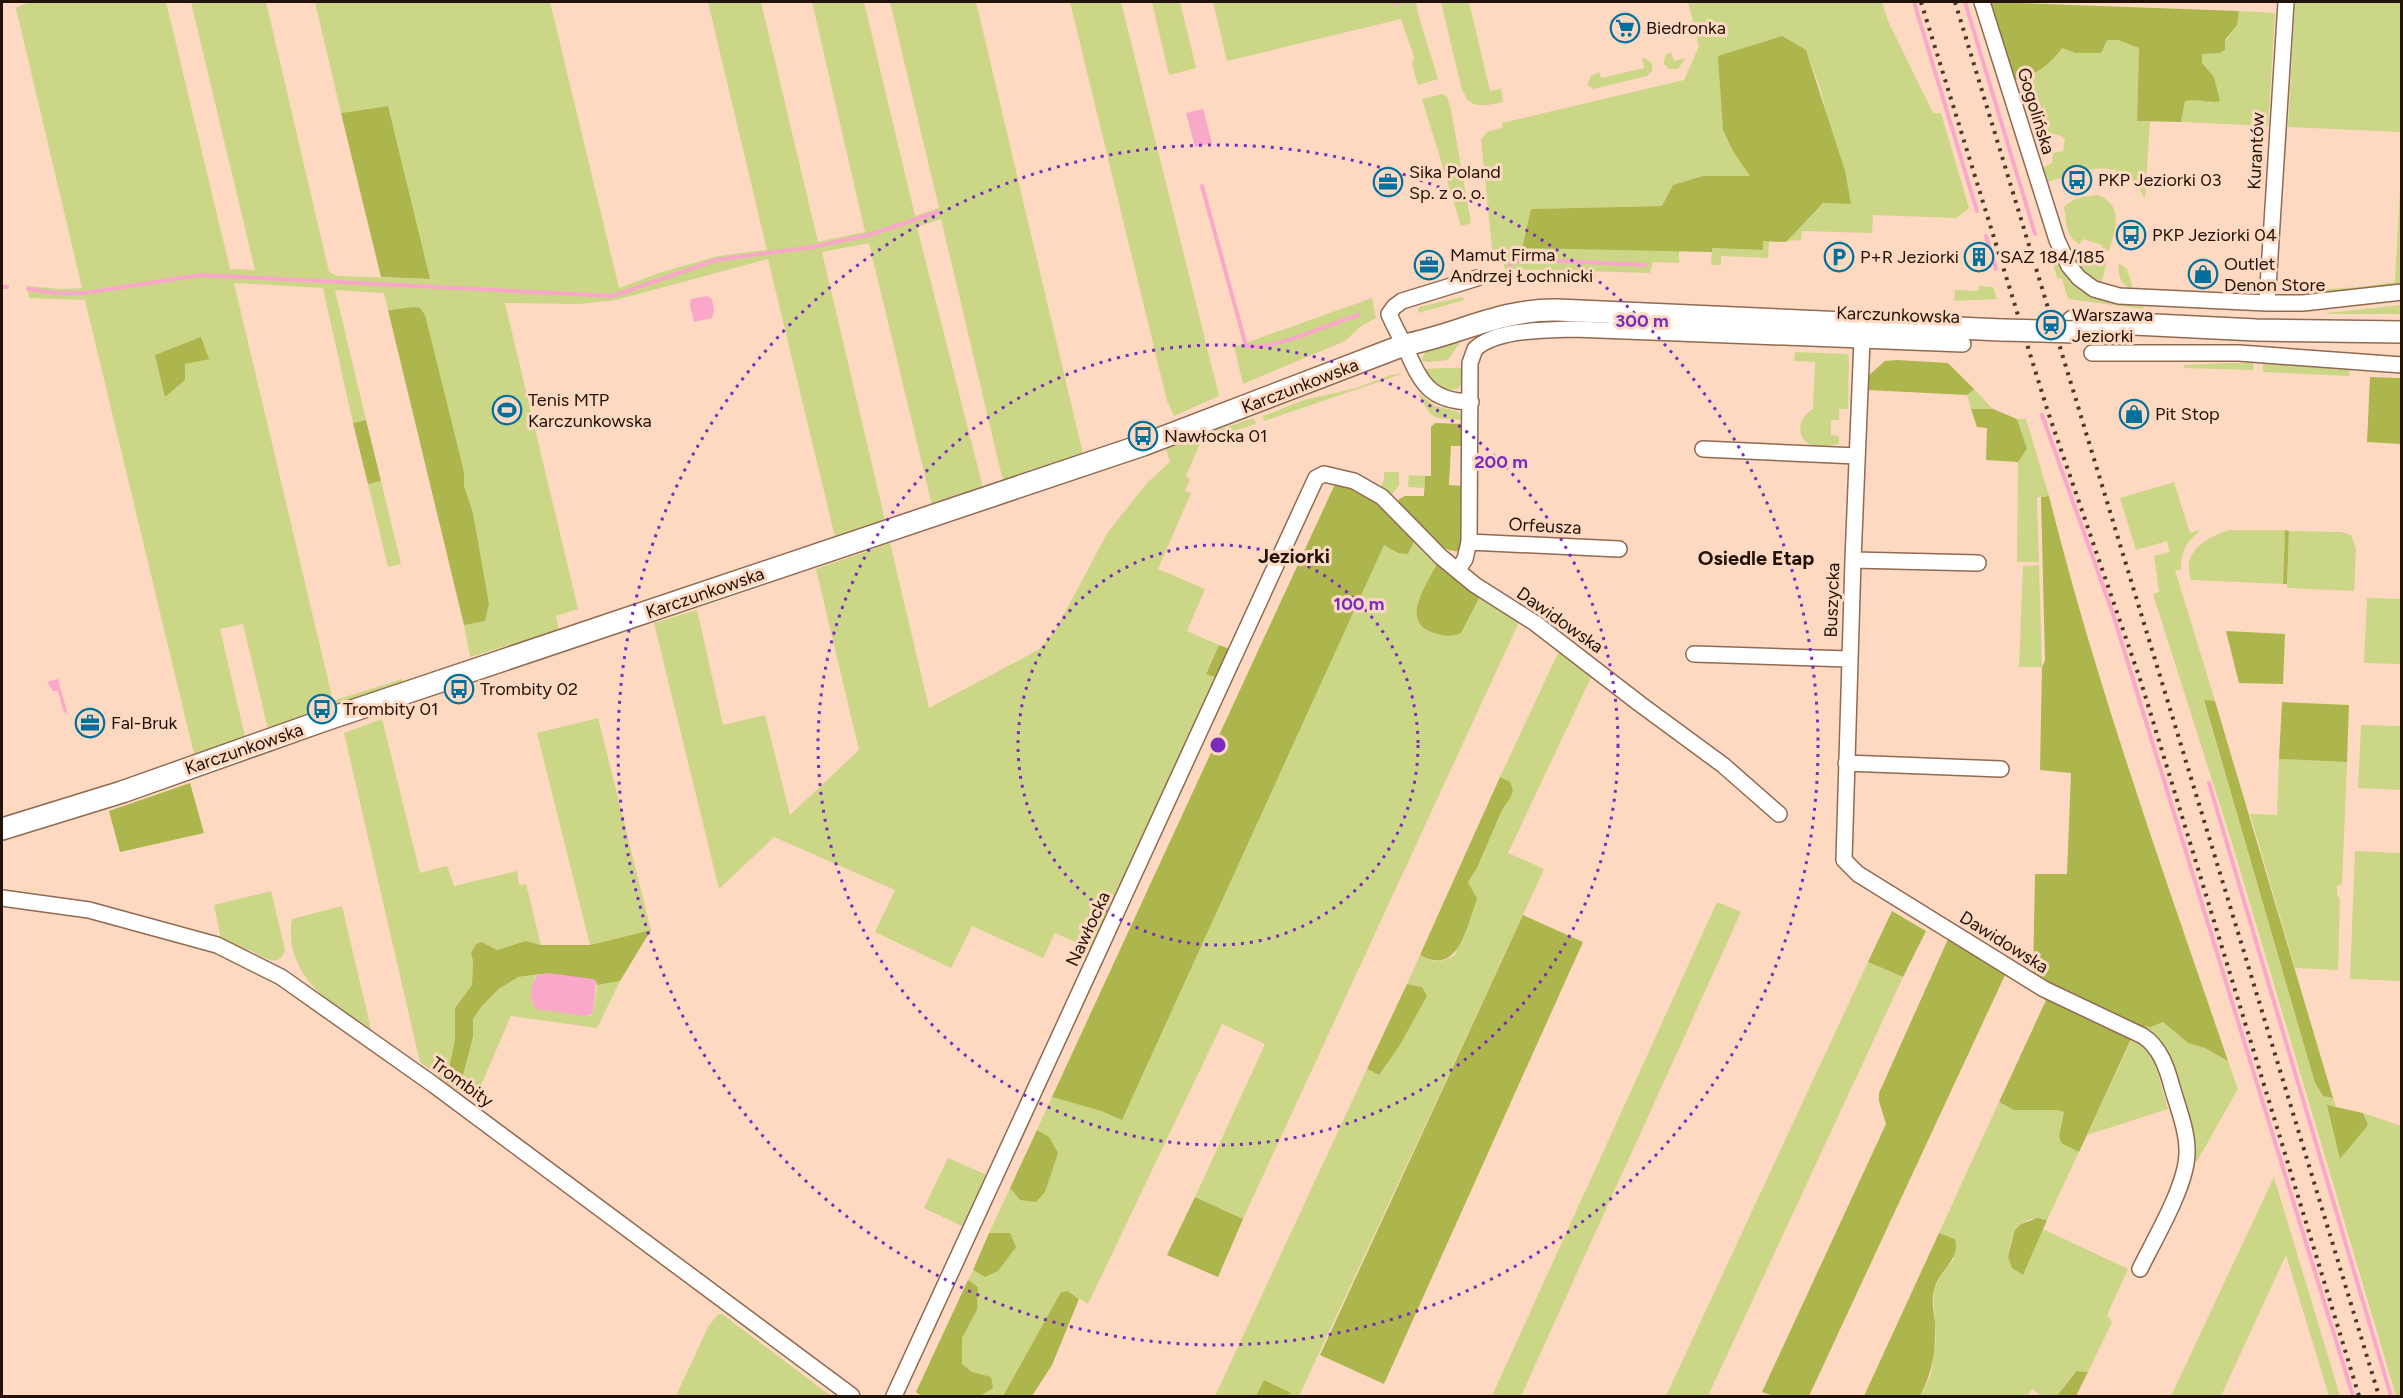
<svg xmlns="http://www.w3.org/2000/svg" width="2403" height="1398" font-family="Figtree,sans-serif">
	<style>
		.green { fill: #ccd687 }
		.forest { fill: #acb64c }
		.water { fill: #faa8c9 }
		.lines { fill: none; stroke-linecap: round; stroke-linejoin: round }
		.stream { stroke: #faa8c9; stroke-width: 4 }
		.street-casing { stroke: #916a50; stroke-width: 18 }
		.secondary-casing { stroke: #916a50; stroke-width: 24 }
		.street { stroke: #fff; stroke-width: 15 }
		.secondary { stroke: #fff; stroke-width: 21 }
		.rail { stroke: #4b372b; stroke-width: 4; stroke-dasharray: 3 6; stroke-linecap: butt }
		.secondary-bridge-casing { stroke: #916a50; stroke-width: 24; stroke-linecap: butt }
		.secondary-bridge { stroke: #fff; stroke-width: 21 }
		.ring { fill: none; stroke: #7b2cbf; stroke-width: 3; stroke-dasharray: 3 6 }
		.labels { text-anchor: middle; stroke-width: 6; stroke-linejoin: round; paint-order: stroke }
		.poi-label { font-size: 18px; fill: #221208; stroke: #fdd9c2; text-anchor: start }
		.street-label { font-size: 18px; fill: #221208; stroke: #fdd9c2 }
		.neighbourhood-label { font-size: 20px; font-weight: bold; fill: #221208; stroke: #fdd9c2 }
		.centre { fill: #7b2cbf; stroke: #fdd9c2; stroke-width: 3 }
		.ring-label { font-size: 18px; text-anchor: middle; font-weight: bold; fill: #7b2cbf; stroke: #fdd9c2; stroke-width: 6; stroke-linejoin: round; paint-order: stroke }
	</style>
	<rect width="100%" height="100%" fill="#fdd9c2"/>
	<path class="green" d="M29,2H166L230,269L255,270L191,2H266L329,272L337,276L429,279L387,106L341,113L315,2H550L619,288L659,273L718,256L767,250L708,2H761L818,242L865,232L812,2H864L915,216L939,208L890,2H976L1083,454L1003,481L941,219L917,227L983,488L932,505L869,243L822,252L885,520L835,537L768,259L616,300L579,304L505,303L578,609L556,616L559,630L470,657L464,625L485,620L489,604L487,592L473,513L464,486V472L457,448L402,308L388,310L384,293L335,290L366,420L353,423L323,288L234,283L333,701L402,679L403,683L345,702L318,705L311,709L306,715L268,729L243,624L220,629L245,737L194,754L85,300L29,298L27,286L61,289L82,288L16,8Z
		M1070,2H1121L1219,396L1174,416L1167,401Z
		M1152,2H1180L1196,68L1169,75Z
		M1213,2H1416L1418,14L1438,79L1418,85L1412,64L1414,57L1401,19L1227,61Z
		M1441,2H1469L1490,91L1501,89L1503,102C1491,104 1475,110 1466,98C1465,95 1464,92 1462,90Z
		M1688,2H1882L1888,21L1933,113H1941L1969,208L1956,218L1873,215L1872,233L1802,231L1801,240L1769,242L1768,258L1721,256V265H1711L1712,248L1762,250L1763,241L1824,203L1850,204L1820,88L1806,50L1798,45L1733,151L1751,176H1703L1673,185L1662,206L1531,209L1522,247L1679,251V263L1653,262L1650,273L1505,269L1502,255L1493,258L1481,140L1487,132L1503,127L1502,123L1684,80L1699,46Z
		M2295,2H2401V132L2288,127Z
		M2239,11L2275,13L2268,126L2181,122L2185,101L2199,99L2211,103L2214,77L2202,63L2201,54C2222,52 2237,30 2239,11Z
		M2107,40H2118L2139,48L2137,121L2150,122L2145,199C2122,152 2085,170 2045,183L2041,169L2052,163L2053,153L2063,151L2065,139C2058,132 2048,136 2044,128C2035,113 2035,89 2019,80C2035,72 2053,64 2062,48L2075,53Z
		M1671,52L1674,61L1686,58L1678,69H1669L1664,64L1665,56Z
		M1642,58L1647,59L1652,64V71L1647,76L1593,89L1587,85L1591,76L1599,72L1601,78L1644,68Z
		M1443,94L1447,97L1451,110L1471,223L1461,226L1422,99Z
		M2401,168V286L2308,297L2307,293H2286L2281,289L2279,282L2285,288C2323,291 2358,288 2395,282Z
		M2098,195C2125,206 2115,229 2109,251L2102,249V245L2083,239L2080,244C2064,237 2067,220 2064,207C2071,198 2087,196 2098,195Z
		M2071,252L2107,260L2102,281L2100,283L2082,269Z
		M2055,258C2075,296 2103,304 2144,305L2143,309L2068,299L2062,279L2057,278L2052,259Z
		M2119,263L2127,269L2133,289C2121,285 2117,275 2119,263Z
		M1979,286L1993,287L1997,299L1954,301L1955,290L1978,291Z
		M1462,297L1464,300L1418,313L1419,307Z
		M1372,298L1376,318L1361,326L1345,341L1243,384L1234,347Z
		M2401,305V314H2327V313Z
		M1465,335L1448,360L1429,362L1422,361C1424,343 1451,340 1465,335Z
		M1795,352L1847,354L1849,359L1848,409H1839V420H1831V435L1839,436V444C1831,445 1821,448 1814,446C1794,440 1798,417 1813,409L1815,362L1794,361Z
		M2226,363H2253V370L2183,368L2185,365Z
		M2263,363L2350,370L2349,376L2263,372Z
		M1443,368H1463L1462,383L1457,389C1443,393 1432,381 1425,369Z
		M1402,374L1264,421L1263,416L1304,400L1356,388L1391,375Z
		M1974,389L1993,409H1971L1967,395Z
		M1418,393L1435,406L1456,411L1464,417L1461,420C1431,418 1432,420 1418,393Z
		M1254,418L1256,424L1218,436V430Z
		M2017,419H2026L2049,496L2037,497L2039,562H2017L2018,462L2027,449Z
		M1196,438L1201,441L1186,476L1190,479L1185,491L1191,493L1158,569L1205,589L1187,631L1219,645L1206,673L1217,678L1093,950L1055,933L1043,958L972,926L951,968L875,932L895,890L774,837L719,889L654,623L697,610L723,725L765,715L790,815L859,750L816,569L890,543L929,708L1040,649L1056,629L1108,532L1147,483L1170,462L1166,449Z
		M1384,472H1399V485L1391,496L1385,495L1379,489L1384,480Z
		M1409,475L1425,476L1424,488L1408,487Z
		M381,481L401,564L388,567L368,484Z
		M2174,482L2190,533L2198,530L2199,532C2185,543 2181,552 2181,570H2175L2215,701H2204L2315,1083L2323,1096L2333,1098L2336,1107L2327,1105L2368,1125L2363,1113L2401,1126V1396H2396L2232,843L2153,594L2159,592L2154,556L2170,552L2167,541L2136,550L2120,498Z
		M2229,530H2285L2283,584L2191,580C2181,552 2205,538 2229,530Z
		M2289,531L2341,532L2351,535L2356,549L2354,591L2287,588Z
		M1415,539L1480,596L1520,620L1243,1219L1195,1197L1265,1044L1222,1024L1088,1304L1068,1291L1061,1292L1003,1396H980L992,1388L962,1364V1338L977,1310L978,1287L968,1280L973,1270L985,1277L1010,1233H989L1010,1188L1020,1200L1049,1137L1037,1130L1052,1097L1101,1111L1122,1120L1384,544L1398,553Z
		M2039,565L2042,667H2019L2023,566Z
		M2367,598L2401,599V664L2364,663Z
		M1560,649L1593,673L1508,853L1544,869L1523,915L1299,1396H1287L1290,1394L1264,1381L1256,1396H1215L1367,1069L1379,1075L1400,1045L1427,996L1422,987L1407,984L1420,955C1434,963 1441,963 1455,955L1473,891L1468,882L1477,868L1502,810L1511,797L1513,789L1510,782L1500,777Z
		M598,718L651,930L590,945L537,733Z
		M382,719L420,873L447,866L454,886L517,871L519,885L526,884L541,945L526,941L497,950L482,942L476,944L471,953L473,961L472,985L455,1008V1040L446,1082L420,1062L344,733Z
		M2361,725L2401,726V790L2358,788Z
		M2279,759L2347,762L2342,884L2337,886V896L2340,898L2338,970L2295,968L2250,814L2277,815Z
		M2355,851L2401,853V981L2350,979Z
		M271,891L285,950C278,972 259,953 246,949C239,946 230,945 222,944L214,905Z
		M1717,902L1741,912L1521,1396H1492Z
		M342,906L371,1029C329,1005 283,973 292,919Z
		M1868,962L1903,977L1708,1396H1666Z
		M537,975L534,979L589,1016L593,1014L597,985L620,981L597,1028L511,1016L474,1101L459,1091L473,1037V1019L481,1007L509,980L518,977Z
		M2163,1022L2188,1043L2205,1048L2228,1061L2238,1089L2196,1163L2184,1104L2139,1026L2151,1027Z
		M2131,1041L2151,1048L2168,1109L2087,1135Z
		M1999,1102L2014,1110H2056L2064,1112L2059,1136L2061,1143L2079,1152L2047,1220C2017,1213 2014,1234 2008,1257L2023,1275L2043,1229L2128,1269L2107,1315L2112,1322L2088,1372L2075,1371L2057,1396H2042L2032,1389L2027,1396H1920L1931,1375L1936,1339L1933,1290L1944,1271L1953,1260L1955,1239L1939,1233Z
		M948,1158L989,1176L968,1229L924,1208Z
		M2274,1177L2340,1396H2329L2286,1255L2221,1396H2171Z
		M718,1314H722L831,1396H676L708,1327Z"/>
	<path class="forest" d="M1991,2L2239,11L2237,25L2225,40V50L2219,53L2202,54V63L2214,77L2220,101C2206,104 2201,98 2185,101L2181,122L2137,121L2139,48L2118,40H2107L2101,53H2075L2062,48C2053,63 2030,79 2013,80Z
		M1782,36L1806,50L1845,171L1851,204L1823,203L1786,242L1763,241V250L1712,248V252L1522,248L1531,209L1662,206L1673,185L1703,176H1750L1733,151L1723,130L1718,56Z
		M388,106L430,279L381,277L341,113Z
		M414,307L420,308L425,315L464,472V486L473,513L487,592L489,604L485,621L464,625L388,310Z
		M201,337L209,359L185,364V380L165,397L155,355Z
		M1897,360L1948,363L1974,389L1967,395L1868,390V376L1885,361Z
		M2370,377L2401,378V444L2367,442Z
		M1971,409H1993L2017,419L2027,449L2018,462L1986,460L1987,428L1977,427Z
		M366,420L381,481L368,484L353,423Z
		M1435,423L1465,424L1464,446H1451L1449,485L1463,486L1460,547L1458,551C1439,554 1411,517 1398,504L1399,499L1405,496H1424L1425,476H1431V427Z
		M1336,482C1369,493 1391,514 1415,539L1408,554L1398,553L1384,545L1122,1120L1101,1111L1052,1097Z
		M2049,496C2097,688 2164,874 2228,1061L2205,1048L2188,1043L2163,1022L2151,1027L2139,1026L2033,977L2035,874H2067L2071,773L2040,770L2042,667L2045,661L2041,497Z
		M2285,530L2289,531L2287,584H2283Z
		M1438,562L1480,596L1461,633C1450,637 1445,636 1434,633C1398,622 1428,583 1438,562Z
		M2226,631L2285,634L2283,684L2239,683Z
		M1219,645L1230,649L1217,678L1206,674Z
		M2204,700L2215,701L2333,1098L2323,1096L2315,1083Z
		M2282,702L2349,705L2347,762L2279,759Z
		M1500,777L1510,782L1513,789L1511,797L1502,810L1477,868L1468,882L1477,899C1466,927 1459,977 1420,955Z
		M190,783L204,833L120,852L109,811Z
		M1892,911L1926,931L1903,977L1868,962Z
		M1523,915L1583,942L1384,1384L1320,1355Z
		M651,930L620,981L597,985L596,981L542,974L518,977L500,988L481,1007L473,1019V1037L459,1091L446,1082L455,1040V1008L472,985L473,961L471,953L476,944L482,942L497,950L526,941L541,945H590Z
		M1949,937L2006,973L1809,1396H1774L1762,1392L1886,1124L1879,1101V1093Z
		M1407,984L1422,987L1427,996L1400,1045L1379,1075L1367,1069Z
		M2047,998L2096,1023L2132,1037L2079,1152L2061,1143L2059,1136L2064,1112L2056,1110H2014L1999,1102Z
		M2327,1105L2363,1113L2368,1125L2340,1159Z
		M1037,1130L1049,1137L1058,1153L1045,1192L1036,1202L1020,1200L1010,1188Z
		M1195,1197L1243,1219L1218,1277L1167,1255Z
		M2037,1218L2047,1220L2023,1275L2012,1268L2008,1257L2015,1230L2021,1224Z
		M989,1233H1010L1016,1247L998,1271L985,1277L973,1270Z
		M1939,1233L1955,1239C1961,1260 1938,1271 1934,1290C1931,1299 1934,1313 1935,1323C1936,1351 1933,1371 1920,1396H1864Z
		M968,1280L978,1287L977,1310L962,1338V1364L972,1372L991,1377L993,1388L980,1396H921L916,1392Z
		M1068,1291L1079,1299L1052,1365L1032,1396H1003L1061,1292Z
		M2076,1371L2088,1372L2076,1396H2057Z
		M1264,1380L1291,1393L1287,1396H1256Z"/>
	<path class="water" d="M1203,109L1212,143L1195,147L1186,113Z
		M707,296L712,299L714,311L712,318L694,322L690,306L691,299Z
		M58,679L67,712L64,713L58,691H53L47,682Z
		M548,973L593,979L596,981L593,1014L586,1016L536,1009C528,999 531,986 537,975Z"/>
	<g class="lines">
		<path class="stream" d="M1397,2V4
			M1914,2L1977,211
			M1965,2L2035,234
			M1202,186L1246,346C1268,352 1333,323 1358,315
			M1986,236L1996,269
			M1510,265L1512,261L1540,260L1645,265
			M2,287H7
			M28,289L55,293H84L201,275L613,296L716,260L812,247L869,235L938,212
			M2042,415L2112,611L2353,1396
			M2209,783L2391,1396"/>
		<g class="street-casing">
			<path id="street" d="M1982,2L2057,240L2069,266L2079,278L2094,289L2119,296L2267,303H2303L2402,292
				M2267,303L2286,2
				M1862,340L1853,560L1844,860L1858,874L2044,989L2143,1036C2160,1047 2167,1068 2172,1087C2178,1108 2188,1132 2187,1154C2186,1187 2155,1238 2140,1269
				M2092,353H2239L2402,365
				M1471,402C1428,401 1421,382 1405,347C1400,336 1394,326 1389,314L1394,307L1402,301L1477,278
				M1703,449L1857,456
				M1469,542L1619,549
				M1853,560L1978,563
				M1458,570L1465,559L1469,542L1470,363L1475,349C1497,329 1546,330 1574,329L1963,344
				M1694,654L1849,659
				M1846,763L2001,769
				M2,898L89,910L217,945L281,977L434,1085L852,1396
				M894,1396L1316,478L1324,474L1354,481L1382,497L1441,557L1475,585L1535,623L1640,704L1723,765L1779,814"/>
		</g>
		<g class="secondary-casing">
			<path id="secondary" d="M2073,321L2256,330L2402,332
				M2,829L122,792L325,720L1143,445L1404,345C1458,335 1499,309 1557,310L2002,330"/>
		</g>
		<use href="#street" class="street"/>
		<use href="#secondary" class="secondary"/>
		<path class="rail" d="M1921,2L2048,412L2141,682L2359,1396
			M1955,2L2379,1396"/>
		<g class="secondary-bridge-casing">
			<path id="secondary-bridge" d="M2002,330L2076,332"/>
		</g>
		<use href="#secondary-bridge" class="secondary-bridge"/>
	</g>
	<g class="ring">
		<circle cx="1218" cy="745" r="200"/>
		<circle cx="1218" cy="745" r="400"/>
		<circle cx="1218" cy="745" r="600"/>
	</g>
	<defs>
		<g id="supermarket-ring" transform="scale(1.5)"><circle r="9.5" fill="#fdd9c2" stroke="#01709c" stroke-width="1.5"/><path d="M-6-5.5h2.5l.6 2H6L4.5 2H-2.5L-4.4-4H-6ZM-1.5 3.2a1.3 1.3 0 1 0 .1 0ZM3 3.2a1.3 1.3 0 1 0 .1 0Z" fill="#01709c"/></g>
		<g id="bus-ring" transform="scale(1.5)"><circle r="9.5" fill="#fdd9c2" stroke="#01709c" stroke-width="1.5"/><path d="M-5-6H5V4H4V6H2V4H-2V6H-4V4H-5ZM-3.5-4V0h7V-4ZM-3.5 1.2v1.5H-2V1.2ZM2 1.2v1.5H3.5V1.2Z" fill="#01709c"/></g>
		<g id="office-ring" transform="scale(1.5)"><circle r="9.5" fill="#fdd9c2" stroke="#01709c" stroke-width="1.5"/><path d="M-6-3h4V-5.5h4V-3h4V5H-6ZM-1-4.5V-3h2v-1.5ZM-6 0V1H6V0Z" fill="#01709c"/></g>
		<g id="parking-ring" transform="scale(1.5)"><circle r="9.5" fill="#fdd9c2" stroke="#01709c" stroke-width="1.5"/><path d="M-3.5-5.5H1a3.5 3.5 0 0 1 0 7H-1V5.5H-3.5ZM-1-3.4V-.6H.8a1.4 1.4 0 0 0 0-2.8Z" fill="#01709c"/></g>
		<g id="building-ring" transform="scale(1.5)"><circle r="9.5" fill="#fdd9c2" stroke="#01709c" stroke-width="1.5"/><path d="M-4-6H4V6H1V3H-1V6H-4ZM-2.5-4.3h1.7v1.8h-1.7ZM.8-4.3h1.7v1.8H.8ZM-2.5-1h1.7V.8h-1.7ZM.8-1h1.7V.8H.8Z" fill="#01709c"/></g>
		<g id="shop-ring" transform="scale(1.5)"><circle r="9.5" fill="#fdd9c2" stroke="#01709c" stroke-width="1.5"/><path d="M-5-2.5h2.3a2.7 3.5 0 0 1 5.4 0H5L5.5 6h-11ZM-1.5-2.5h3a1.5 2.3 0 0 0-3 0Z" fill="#01709c"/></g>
		<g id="station-ring" transform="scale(1.5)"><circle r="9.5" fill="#fdd9c2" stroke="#01709c" stroke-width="1.5"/><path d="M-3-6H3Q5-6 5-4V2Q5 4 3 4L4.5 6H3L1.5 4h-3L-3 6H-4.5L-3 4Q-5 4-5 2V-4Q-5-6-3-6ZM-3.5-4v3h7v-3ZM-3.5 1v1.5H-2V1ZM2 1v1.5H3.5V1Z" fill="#01709c"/></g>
		<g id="stadium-ring" transform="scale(1.5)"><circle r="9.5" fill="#fdd9c2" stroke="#01709c" stroke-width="1.5"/><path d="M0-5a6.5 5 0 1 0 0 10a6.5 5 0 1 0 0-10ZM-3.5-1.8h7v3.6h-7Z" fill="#01709c"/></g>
	</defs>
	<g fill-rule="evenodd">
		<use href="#supermarket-ring" x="1625" y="28"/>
		<use href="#bus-ring" x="2077" y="180"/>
		<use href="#office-ring" x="1388" y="182"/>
		<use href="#bus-ring" x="2131" y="235"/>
		<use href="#parking-ring" x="1839" y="257"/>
		<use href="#building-ring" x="1979" y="257"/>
		<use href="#office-ring" x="1429" y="265"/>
		<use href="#shop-ring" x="2203" y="274"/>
		<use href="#station-ring" x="2051" y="325"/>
		<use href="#stadium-ring" x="507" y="410"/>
		<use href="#shop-ring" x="2134" y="414"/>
		<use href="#bus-ring" x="1143" y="436"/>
		<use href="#bus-ring" x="459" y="689"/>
		<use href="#bus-ring" x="322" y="709"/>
		<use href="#office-ring" x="90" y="723"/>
	</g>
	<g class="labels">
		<g class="poi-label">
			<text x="1646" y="34">Biedronka</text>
			<text x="1409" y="178">Sika Poland<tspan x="1409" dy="21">Sp. z o. o.</tspan></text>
			<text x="2098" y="186">PKP Jeziorki 03</text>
			<text x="2152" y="241">PKP Jeziorki 04</text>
			<text x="1450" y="261">Mamut Firma<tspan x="1450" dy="21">Andrzej Łochnicki</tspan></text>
			<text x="1860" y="263">P+R Jeziorki</text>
			<text x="2000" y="263">SAZ 184/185</text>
			<text x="2224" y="270">Outlet<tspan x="2224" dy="21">Denon Store</tspan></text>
			<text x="2072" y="321">Warszawa<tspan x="2072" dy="21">Jeziorki</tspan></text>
			<text x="528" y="406">Tenis MTP<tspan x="528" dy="21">Karczunkowska</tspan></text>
			<text x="2155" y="420">Pit Stop</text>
			<text x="1164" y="442">Nawłocka 01</text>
			<text x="480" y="695">Trombity 02</text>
			<text x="343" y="715">Trombity 01</text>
			<text x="111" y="729">Fal-Bruk</text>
		</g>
		<g class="street-label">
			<text transform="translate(2036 111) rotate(73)" y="6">Gogolińska</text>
			<text transform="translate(2256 151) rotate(-87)" y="6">Kurantów</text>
			<text transform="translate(1898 315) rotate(2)" y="6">Karczunkowska</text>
			<text transform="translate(1300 386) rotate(-21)" y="6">Karczunkowska</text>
			<text transform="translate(1545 526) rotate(3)" y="6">Orfeusza</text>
			<text transform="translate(705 593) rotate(-19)" y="6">Karczunkowska</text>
			<text transform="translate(1832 600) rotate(-88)" y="6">Buszycka</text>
			<text transform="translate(1560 620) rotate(35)" y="6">Dawidowska</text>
			<text transform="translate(244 749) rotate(-19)" y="6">Karczunkowska</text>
			<text transform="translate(1088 929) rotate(-65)" y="6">Nawłocka</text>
			<text transform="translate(2004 942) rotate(32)" y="6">Dawidowska</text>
			<text transform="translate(462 1082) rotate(36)" y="6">Trombity</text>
		</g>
		<g class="neighbourhood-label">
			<text x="1294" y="563">Jeziorki</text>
			<text x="1756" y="565">Osiedle Etap</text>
		</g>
	</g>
	<circle cx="1218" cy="745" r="9" class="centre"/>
	<g class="ring-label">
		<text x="1642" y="327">300 m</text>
		<text x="1501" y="468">200 m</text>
		<text x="1359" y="610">100 m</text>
	</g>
	<rect width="2403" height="1398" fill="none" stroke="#221208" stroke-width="6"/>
</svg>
